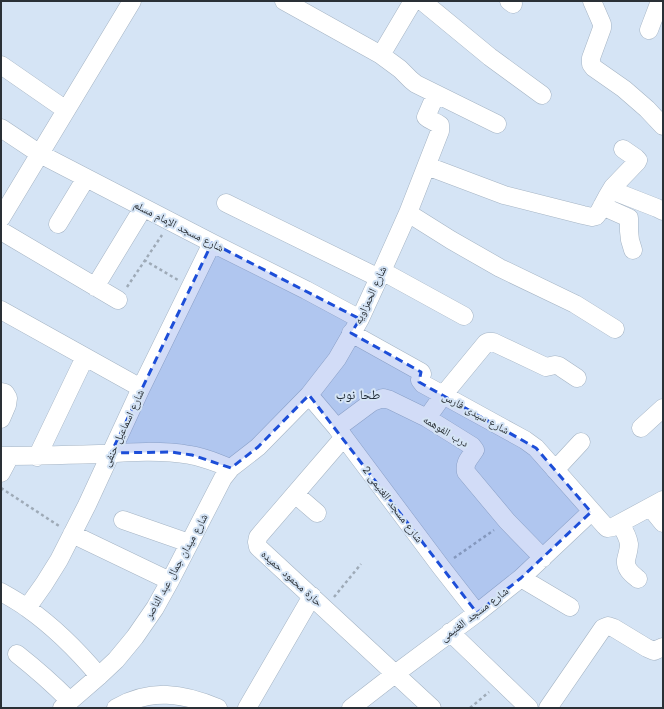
<svg xmlns="http://www.w3.org/2000/svg" width="664" height="709" font-family="'Work Sans','Noto Naskh Arabic',sans-serif">
	<style>
		.lines { fill: none; stroke-linecap: round; stroke-linejoin: round }
		.street-casing { stroke: #a5b4c4; stroke-width: 19 }
		.path { stroke: #9eaab7; stroke-width: 2.5; stroke-dasharray: 3 3; stroke-linecap: butt }
		.street { stroke: #fff; stroke-width: 18 }
		.marked { fill: #1d4ed8; fill-opacity: 0.2; stroke: #1d4ed8; stroke-width: 3; stroke-dasharray: 8 5; stroke-linejoin: round }
		.labels { text-anchor: middle; stroke-width: 4; stroke-linejoin: round; paint-order: stroke }
		.street-label { font-size: 11px; fill: #2a3036; stroke: #d5e4f5 }
		.quarter-label { font-size: 13px; fill: #222e3a; stroke: #d5e4f5 }
	</style>
	<rect width="100%" height="100%" fill="#d5e4f5"/>
	<g class="lines">
		<g class="street-casing">
			<path id="street" d="M284,1L381,55L400,69L411,80L416,84L497,124
				M422,1L490,57L542,95
				M509,1L513,4
				M592,1L602,24V28L591,58V64L594,68L624,89L647,109L663,126
				M649,30L660,1
				M381,55L413,1
				M1,65L66,110
				M1,128L40,154L212,243L306,290L360,319
				M427,166L504,195L583,215L592,217L596,216L599,212L607,197L613,187L637,162L638,160L636,158L623,149
				M611,190L657,208L663,211
				M226,203L379,278
				M602,206L629,218V231L630,240L633,250
				M408,213L451,240L500,268L575,304L615,329
				M1,218L132,1
				M58,224L86,178
				M1,231L118,300
				M382,271L464,316
				M95,287L143,208
				M1,310L141,388
				M351,333L421,372L422,374L420,380L423,384L525,440L536,448L605,526L607,528L613,527L663,500
				M1,392L5,393L8,398L7,405L1,419
				M309,395L337,428L441,567L477,613
				M427,418L444,394L486,343L488,342H493L546,367L555,365L559,366L577,378
				M337,428L372,402L383,398L390,400L427,418L472,446L475,450C470,458 464,462 466,472L507,521L543,558
				M641,428L663,408
				M344,437L258,537L257,542L258,547L432,708
				M1,456C35,456 68,455 102,454C131,452 161,450 190,455C204,457 217,463 231,468
				M37,457L85,357
				M555,470L581,442
				M1,473L10,456
				M295,494L317,513
				M650,507L663,523
				M123,520L189,543
				M620,524C624,530 628,537 629,544C629,550 627,555 626,560C625,569 632,574 638,579
				M72,534L170,581
				M521,578L570,607
				M1,592C10,597 19,602 27,608C54,627 78,651 99,676
				M27,608L44,584L59,560L87,505L141,388L212,243
				M450,632L529,708
				M17,654C36,669 53,684 70,701
				M62,708L99,676L116,660L135,637L155,608L170,581L223,478L231,468L258,447L309,395L337,359L360,319L382,271L408,213L440,131V125C435,121 430,121 426,117L436,94
				M116,708C151,688 183,693 218,708
				M247,708L312,596
				M351,708L395,674L477,613L521,578L591,512
				M548,708L603,628L608,626L614,628L647,648L654,651L663,647"/>
		</g>
		<path class="path" d="M144,260L178,280
			M127,287L162,235
			M1,488L59,526
			M454,558L494,530
			M334,597L361,564
			M470,708L489,692"/>
		<use href="#street" class="street"/>
	</g>
	<path class="marked" d="M212,243L360,319L351,333L421,372L419,382L536,448L591,512L521,578L477,613L309,395L258,447L231,468L192,455L171,452L111,453Z"/>
	<g class="labels">
		<g class="street-label">
			<text transform="translate(179 226) rotate(27)" y="4">شارع مسجد الإمام مسلم</text>
			<text transform="translate(370 295) rotate(-65)" y="4">شارع الحمزاويه</text>
			<text transform="translate(476 413) rotate(29)" y="4">شارع سيدى فارس</text>
			<text transform="translate(123 428) rotate(-65)" y="4">شارع اسماعيل حنفى</text>
			<text transform="translate(446 431) rotate(31)" y="4">درب الفوهمه</text>
			<text transform="translate(393 504) rotate(53)" y="4">شارع مسجد الغنيمى 2</text>
			<text transform="translate(176 566) rotate(-61)" y="4">شارع ميدان جمال عبد الناصر</text>
			<text transform="translate(292 578) rotate(42)" y="4">حارة محمود حميده</text>
			<text transform="translate(474 614) rotate(-37)" y="4">شارع مسجد الغنيمى</text>
		</g>
		<g class="quarter-label">
			<text x="358" y="399">طحا نوب</text>
		</g>
	</g>
	<rect width="664" height="709" fill="none" stroke="#2a3036" stroke-width="4"/>
</svg>
